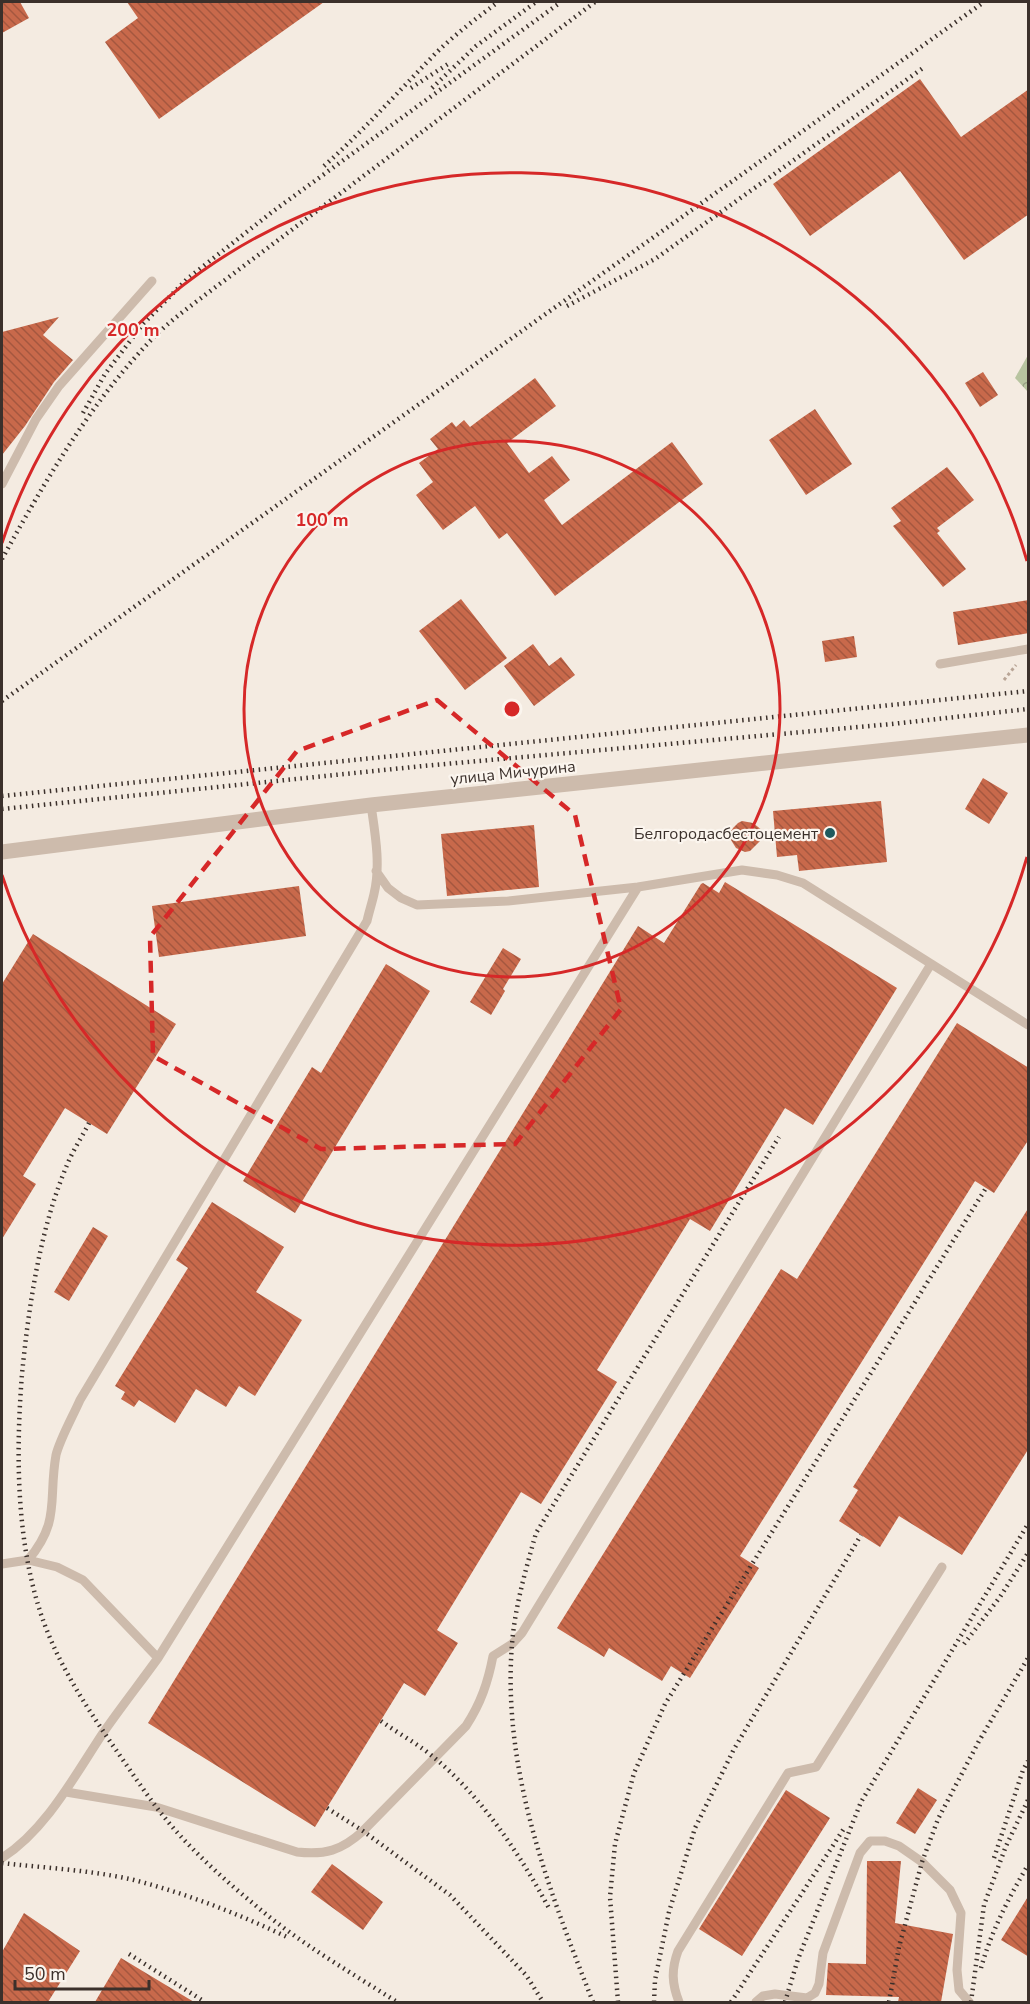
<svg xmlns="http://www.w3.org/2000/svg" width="1030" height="2004" font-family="'Nunito Sans',sans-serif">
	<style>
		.park { fill: url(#park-crowns) }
		.building { fill: url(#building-back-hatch) }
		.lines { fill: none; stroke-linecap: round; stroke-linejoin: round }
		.path { stroke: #b9a596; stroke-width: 3; stroke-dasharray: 3 3; stroke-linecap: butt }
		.service { stroke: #cdbbac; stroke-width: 9 }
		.tertiary { stroke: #cdbbac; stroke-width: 15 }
		.rail { stroke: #3b302b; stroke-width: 4.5; stroke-dasharray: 1.5 4.5; stroke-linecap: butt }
		.marked { fill: none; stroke: #d62828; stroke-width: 4.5; stroke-dasharray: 12 8; stroke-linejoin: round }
		.ring { fill: none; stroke: #d62828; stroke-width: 3 }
		.poi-dot { fill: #1f5a5e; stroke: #fbf5ee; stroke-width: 2 }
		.labels { text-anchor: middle; stroke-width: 4.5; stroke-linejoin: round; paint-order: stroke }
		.street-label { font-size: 16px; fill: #3b302b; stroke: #fbf5ee }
		.poi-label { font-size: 16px; fill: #3b302b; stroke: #fbf5ee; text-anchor: end }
		.centre { fill: #d62828; stroke: #fbf5ee; stroke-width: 3 }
		.ring-label { font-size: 18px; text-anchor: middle; font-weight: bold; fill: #d62828; stroke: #fbf5ee; stroke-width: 4.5; stroke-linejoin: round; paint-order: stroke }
	</style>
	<defs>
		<pattern id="park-crowns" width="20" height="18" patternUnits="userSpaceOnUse" patternTransform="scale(1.5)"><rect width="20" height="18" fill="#b8c4a0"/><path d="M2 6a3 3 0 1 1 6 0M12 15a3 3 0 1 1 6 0" fill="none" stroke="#97a083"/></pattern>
		<pattern id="building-back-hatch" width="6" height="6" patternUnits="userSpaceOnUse" patternTransform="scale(1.5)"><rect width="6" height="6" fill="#c8694b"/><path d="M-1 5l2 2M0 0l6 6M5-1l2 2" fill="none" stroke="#a4573f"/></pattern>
	</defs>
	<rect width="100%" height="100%" fill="#f4ebe1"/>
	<path class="park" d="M1028,355V392L1015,378Z"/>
	<path class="building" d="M2,2H20L29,18L2,33Z
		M127,2H324L159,119L105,42L138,18Z
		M920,79L961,137L1029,89V214L964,260L900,171L810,236L773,184Z
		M59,317L43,335L73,360L54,382L25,426L2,455V332Z
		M983,372L998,395L980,407L965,383Z
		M535,378L556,406L507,443L529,473L552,456L570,480L544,500L562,525L672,442L703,484L555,596L507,533L499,539L475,506L443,530L416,495L433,482L419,463L438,449L430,439L452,422L456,427L464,420L470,427Z
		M815,409L852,464L806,495L769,440Z
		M947,467L974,500L937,528L940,531L937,533L966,569L943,587L893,526L901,521L891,508Z
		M461,599L507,658L465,690L419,631Z
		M1029,600V633L958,645L953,612Z
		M854,636L857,657L825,662L822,641Z
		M533,644L549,666L561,657L575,675L534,706L504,666Z
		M983,778L1008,793L989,824L965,809Z
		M881,801L887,862L799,871L797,855L777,857L773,811Z
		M742,821L753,823L767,834L750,851L745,852L736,848L731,840V830L738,823Z
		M534,825L539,887L447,896L441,834Z
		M725,882L897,988L813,1125L785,1108L710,1231L690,1219L597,1370L617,1382L541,1504L521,1492L437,1630L458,1643L425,1696L404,1683L315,1827L148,1723L638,926L664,943L701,884L703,883L719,893Z
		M299,886L306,936L159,957L152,906Z
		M33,934L176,1024L107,1134L65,1108L23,1176L36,1184L2,1239V984Z
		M503,948L521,959L503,989L505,991L491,1015L470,1002Z
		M386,964L430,991L295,1213L243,1181L312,1067L321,1073Z
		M957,1023L1029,1068V1139L994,1193L975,1181L740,1556L759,1568L690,1678L671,1666L662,1681L609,1648L604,1657L557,1628L781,1269L797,1279Z
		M212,1202L284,1247L256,1292L302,1320L255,1396L239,1386L226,1407L196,1389L175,1423L139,1400L134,1407L121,1399L125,1392L115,1386L188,1268L176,1260Z
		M1029,1207V1448L962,1555L899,1516L880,1547L839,1521L858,1490L853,1487Z
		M93,1227L108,1236L69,1301L54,1292Z
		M918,1788L937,1800L915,1834L896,1823Z
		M786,1790L830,1818L742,1956L699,1929Z
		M867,1861H901L895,1923L953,1934L941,2002H898L899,1997L826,1995L828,1963L866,1964Z
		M332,1864L383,1902L363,1930L311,1892Z
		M1029,1895V1957L1001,1940Z
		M24,1913L80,1951L48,2002H2V1952Z
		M121,1958L194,2002H95Z"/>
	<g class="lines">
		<path class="path" d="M1004,680L1016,665"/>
		<path class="service" d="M2,484L36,419L59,386L152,281
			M940,664L1028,649
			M376,871L388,888L401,898L417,905L508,901L638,887
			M28,1560C61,1521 48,1500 56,1455C60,1439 73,1416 80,1400L367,921C369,912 372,903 374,894C381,865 375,833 371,805
			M2,1564L28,1560L57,1567L83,1580L158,1658
			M66,1792L156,1807L297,1852C325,1855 341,1851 363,1831L466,1726C481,1703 488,1682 493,1656L512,1644L522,1633L931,964
			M2,1858C46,1830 75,1775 103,1733C121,1707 140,1683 158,1658L638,887L742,870L777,875L803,883L1028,1025
			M679,2002C672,1984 671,1970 678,1951L788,1773L816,1767L942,1567
			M756,2002L763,1996L775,1994L807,1998L815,1993L819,1984L823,1953L860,1853L870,1841H885L899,1846L922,1862L950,1890L961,1913L957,1970L959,1990L969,2002"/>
		<path class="tertiary" d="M2,852L371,805L1028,735"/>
		<path class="rail" d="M411,88L451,62
			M432,88L476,46L536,2
			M324,166C363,131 398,92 435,54C454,35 477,18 498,2
			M567,306L655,259L923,68
			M83,413L105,374L143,324L187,279L272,212L561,2
			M2,559C45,481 92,400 155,336C170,321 188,308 205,295L595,2
			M2,701L984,2
			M2,796L1028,691
			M2,809L423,766L892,724L1028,709
			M89,1123C82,1137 73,1150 67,1165C40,1229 29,1304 22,1374C16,1450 16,1534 39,1608C55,1660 85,1705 116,1750C135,1777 153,1805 175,1830C199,1857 227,1882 255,1905C298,1942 350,1972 397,2002
			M964,1644L1000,1597L1028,1553
			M381,1721C399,1734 420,1745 437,1760C484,1800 521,1856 550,1910
			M327,1808L363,1831L450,1895L526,1975L543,2002
			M994,1858L1023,1770L1028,1761
			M2,1863C45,1868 91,1870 134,1880C188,1894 239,1914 289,1938
			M129,1954L205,2002
			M981,1968C991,1932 1009,1897 1028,1865
			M593,2002C548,1888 502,1769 512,1644C515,1606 526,1569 536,1533L779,1137
			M618,2002L610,1897L615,1844L634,1773L665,1704L986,1188
			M654,2002L655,1980L669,1912L695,1828L734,1749L861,1535
			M731,2002L845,1827
			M785,2002L798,1959L861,1802L1028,1524
			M889,2002L899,1947L922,1862L938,1819L979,1741L1028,1658
			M971,2002L984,1905L1006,1846L1028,1800"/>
	</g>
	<path class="marked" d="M437,700L575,815L621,1009L515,1144L321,1149L153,1056L150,937L297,751Z"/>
	<g class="ring">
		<circle cx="512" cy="709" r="268"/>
		<path d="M1027 857A536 536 0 0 1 2 875M2 543A536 536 0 0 1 1027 561"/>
	</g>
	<circle class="poi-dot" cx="830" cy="833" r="6"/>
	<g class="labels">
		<g class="street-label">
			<text transform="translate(513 772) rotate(-6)" y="6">улица Мичурина</text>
		</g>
		<g class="poi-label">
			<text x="818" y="839">Белгородасбестоцемент</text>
		</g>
	</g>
	<circle cx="512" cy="709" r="9" class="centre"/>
	<g class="ring-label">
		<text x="133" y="336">200 m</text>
		<text x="322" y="526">100 m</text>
	</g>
	<rect width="1030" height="2004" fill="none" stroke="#3b302b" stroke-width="6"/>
	<path d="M15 1980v9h134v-9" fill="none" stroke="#3b302b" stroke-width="3"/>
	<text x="24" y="1980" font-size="18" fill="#3b302b" stroke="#fbf5ee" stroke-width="4.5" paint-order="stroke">50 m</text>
</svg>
